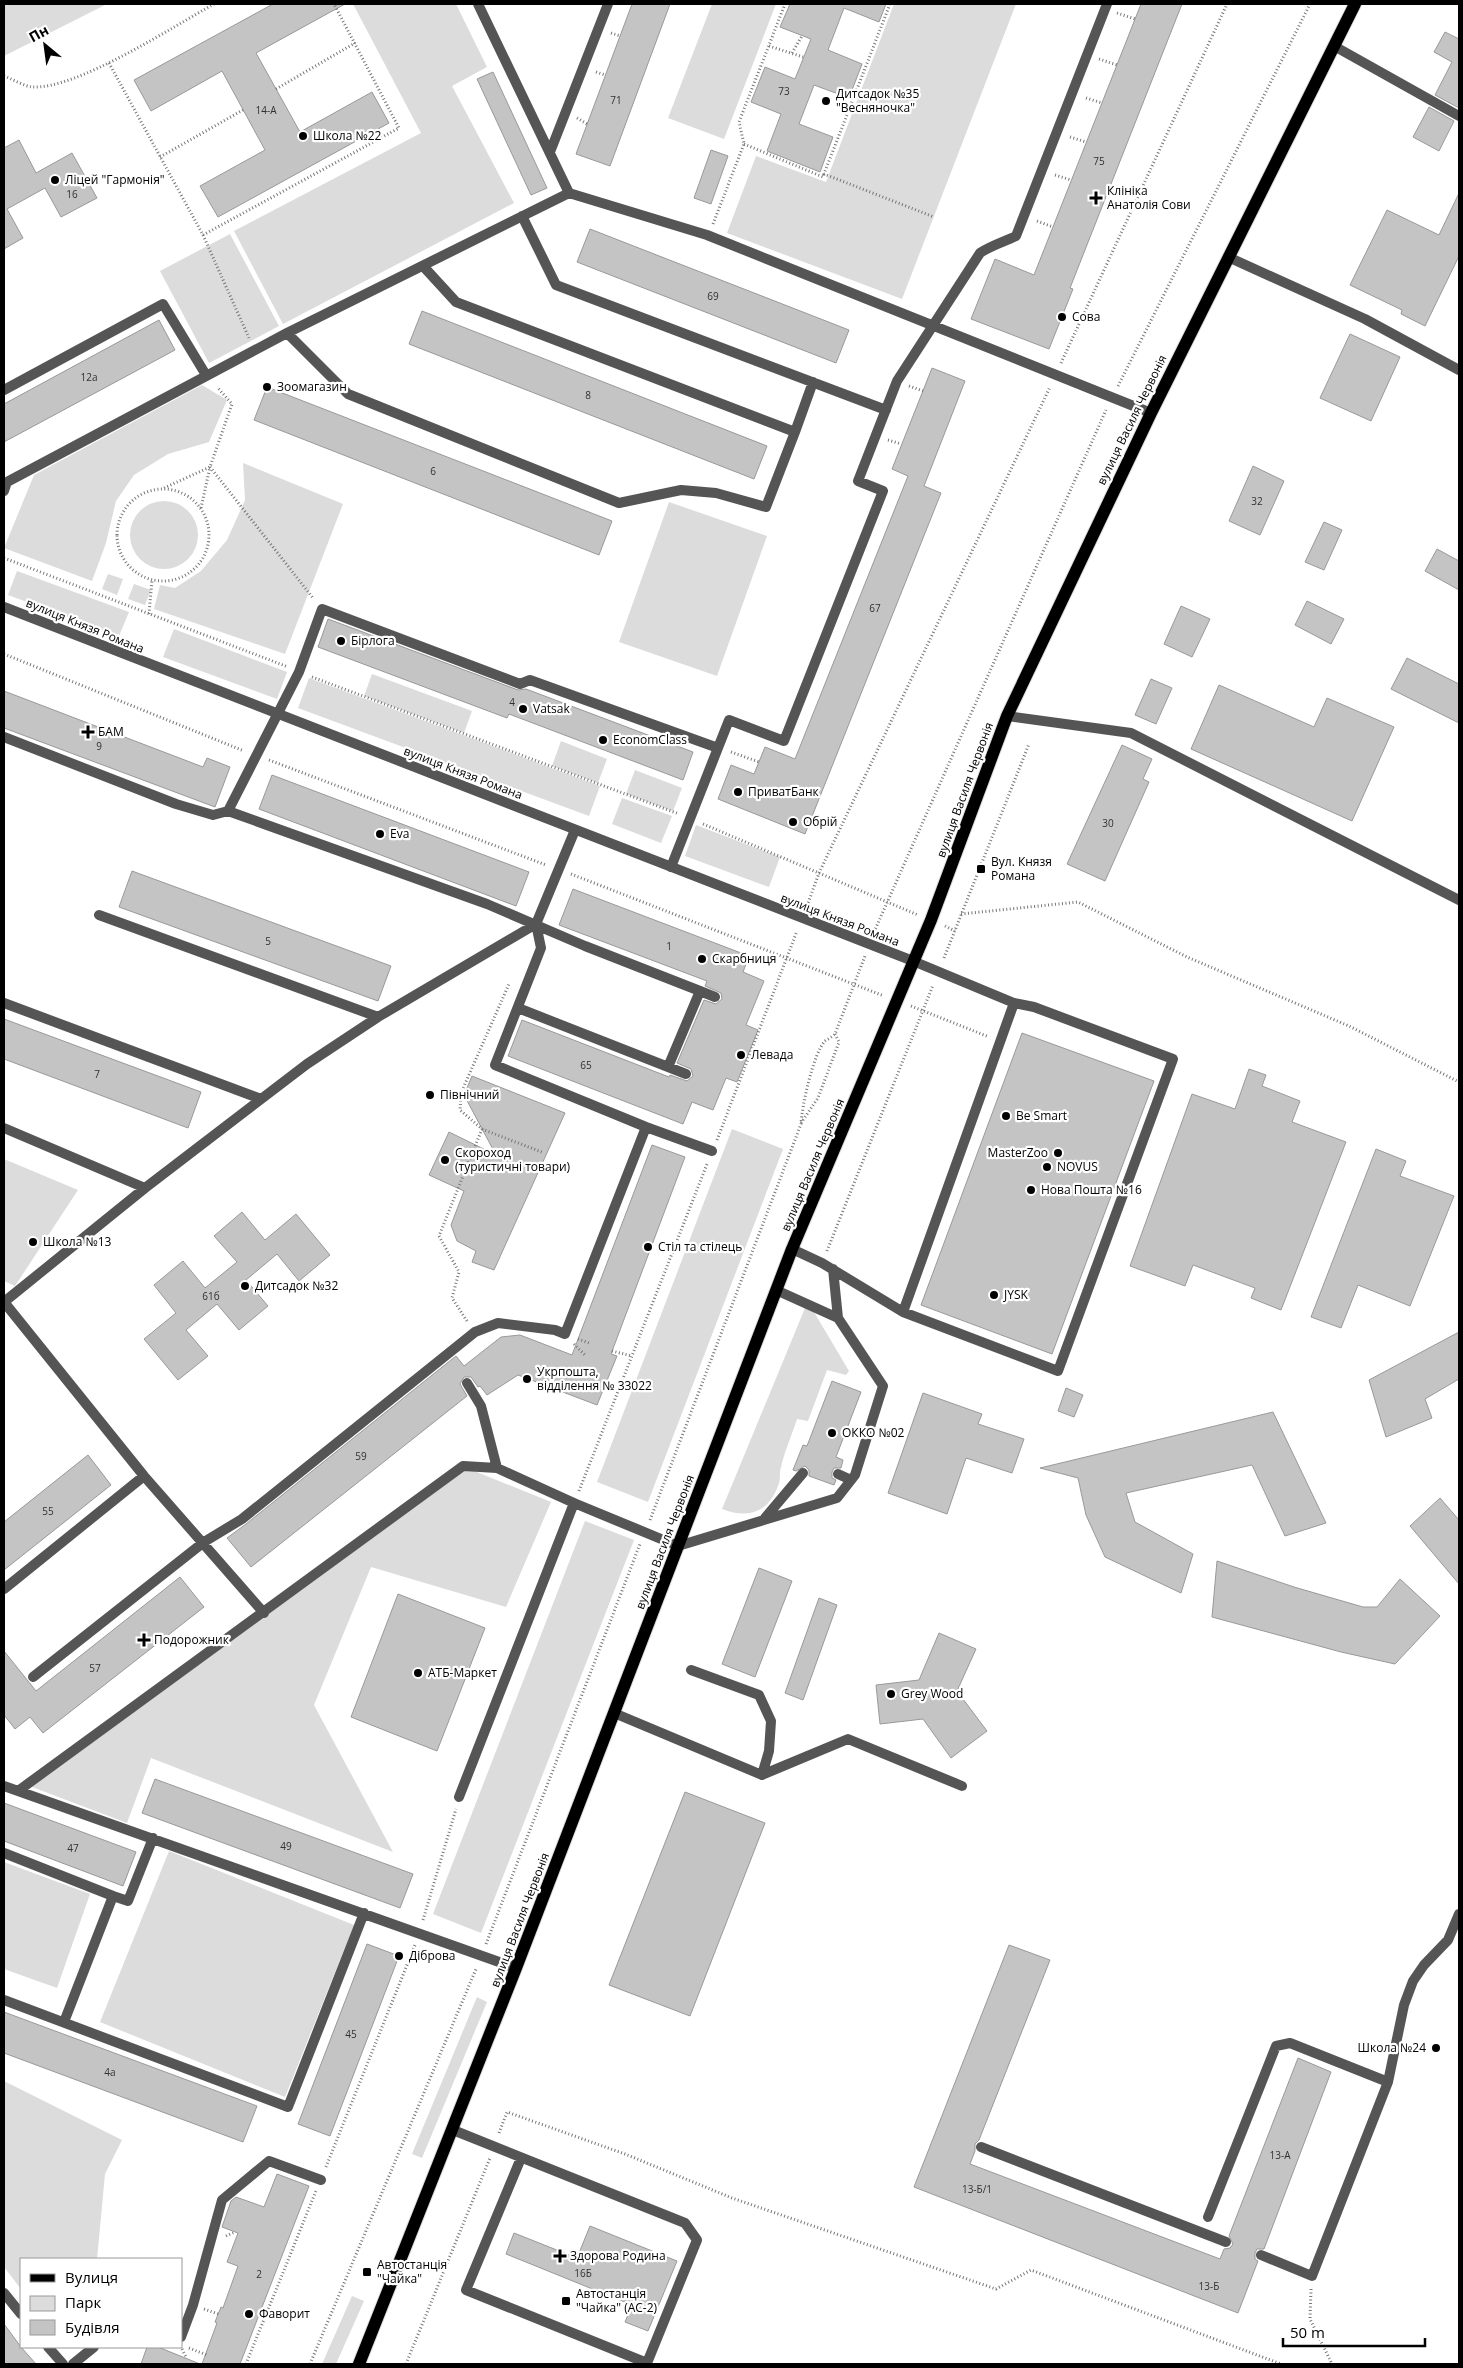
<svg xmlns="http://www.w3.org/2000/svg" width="1463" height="2368" font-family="'Open Sans',sans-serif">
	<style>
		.green { fill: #dcdcdc }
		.building { fill: #c4c4c4; stroke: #999 }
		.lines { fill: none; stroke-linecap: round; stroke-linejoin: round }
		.primary-casing { stroke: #dbdbdb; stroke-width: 14 }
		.path { stroke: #777; stroke-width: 3; stroke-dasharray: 1 2.5; stroke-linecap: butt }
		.service { stroke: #555; stroke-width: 10 }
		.tertiary { stroke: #555; stroke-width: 10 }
		.primary { stroke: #000; stroke-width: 12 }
		.poi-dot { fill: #000; stroke: #fff; stroke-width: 2 }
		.labels { text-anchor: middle; stroke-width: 4.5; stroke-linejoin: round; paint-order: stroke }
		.number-label { font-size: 10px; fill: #313131 }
		.poi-label { font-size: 12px; fill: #000; stroke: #fff; text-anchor: start }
		.street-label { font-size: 12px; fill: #000; stroke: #fff }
	</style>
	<rect width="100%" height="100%" fill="#fff"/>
	<path class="green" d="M4,4H107L4,56Z
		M353,4H456L487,67L452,86L514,203L283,324L234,231L421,133Z
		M712,4H776L724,139L668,118Z
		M894,4H1016L902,299L727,233L756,156L826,182Z
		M230,234L279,326L209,363L160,271Z
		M202,385L227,400L209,442L168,454L134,475L116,501L106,543L92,581L4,548L34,475Z
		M243,463L343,504L285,654L154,609L160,585L175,588L201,571L227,540L245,500Z
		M130 535a34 34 0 1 1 68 0a34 34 0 1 1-68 0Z
		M669,502L767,536L717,676L619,642Z
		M17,571L129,612L119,636L8,595Z
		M108,574L123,579L117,595L102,589Z
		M134,584L151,590L145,605L128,599Z
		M174,629L287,672L277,699L163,657Z
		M372,674L472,711L464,733L364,696Z
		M309,678L600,786L589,816L298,708Z
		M561,741L607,759L598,783L552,766Z
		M635,770L682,788L673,811L626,794Z
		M622,798L672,816L661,843L612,824Z
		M696,825L780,857L769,887L685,856Z
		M732,1129L783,1149L648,1502L597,1482Z
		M4,1159L78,1190L15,1286L4,1281Z
		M805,1308L814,1312L849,1371L846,1375L827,1370L808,1421L797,1419C792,1435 785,1450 781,1467C779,1473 781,1480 778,1486C768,1513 748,1519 722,1509Z
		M467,1468L551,1502L506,1607L371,1567L314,1705L393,1852L151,1758L127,1823L32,1787Z
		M585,1521L634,1540L481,1933L433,1914Z
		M169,1851L354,1925L285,2097L100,2022Z
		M4,1862L90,1894L57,1988L4,1969Z
		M477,1997L487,2002L422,2158L412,2154Z
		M4,2081L122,2140L105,2174L97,2259H21V2289L4,2267Z
		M352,2296L364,2301L336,2364H322Z"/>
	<path class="building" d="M273,4H345L256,53L300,132L372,92L389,123L218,217L200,186L265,150L222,71L151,111L134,80Z
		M632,4H670L610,166L576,154Z
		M790,4H886L879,22L844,8L828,50L862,64L849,98L814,85L799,124L833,137L820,172L767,151L781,114L751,102L765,67L795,79L811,39L780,27Z
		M1141,4H1182L1070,288L1073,289L1049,349L971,319L995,259L1034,275Z
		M1445,32L1459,39V108L1435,95L1452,62L1434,52Z
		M493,72L547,188L531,195L477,79Z
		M1429,107L1454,121L1439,151L1413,137Z
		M19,140L36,173L72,153L97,198L61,217L45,188L7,209L23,238L4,249V148Z
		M711,150L728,156L711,204L694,198Z
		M1459,193V256L1425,326L1401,314L1402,310L1350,285L1387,210L1439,235Z
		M590,229L849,330L836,363L577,262Z
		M422,311L767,446L754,479L409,344Z
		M159,320L175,350L4,442V404Z
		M1350,334L1400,357L1371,421L1320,398Z
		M932,368L965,381L924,486L941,493L805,834L718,799L731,765L754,774L765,747L795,759L908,476L892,469Z
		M267,387L612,521L599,555L254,420Z
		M1253,466L1284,481L1260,535L1229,521Z
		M1324,522L1342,530L1324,570L1305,562Z
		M1437,549L1459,561V590L1425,571Z
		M1307,601L1344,619L1331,644L1295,625Z
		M1181,606L1210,619L1192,657L1164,644Z
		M328,619L518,690L526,689L693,752L683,780L509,714L507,718L318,647Z
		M1407,658L1459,684V723L1391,689Z
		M1151,679L1172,688L1156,724L1135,715Z
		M1219,685L1314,727L1327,698L1394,727L1352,821L1191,749Z
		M4,691L203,767L207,758L230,767L215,807L4,728Z
		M1122,745L1152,759L1143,779L1149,782L1105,881L1067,864Z
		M272,775L529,872L516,906L259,809Z
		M132,871L391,966L378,1001L119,907Z
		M573,889L749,956L743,972L764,981L746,1025L758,1030L737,1082L726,1078L713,1110L692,1102L683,1124L508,1056L522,1020L669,1077L670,1075L687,1081L693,1076L691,1069L677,1063L704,1000L716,1004L722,999L721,993L705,986L707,981L559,925Z
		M4,1019L201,1092L188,1128L4,1059Z
		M1022,1033L1154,1081L1052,1354L921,1305Z
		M1249,1069L1266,1075L1262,1086L1300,1101L1292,1122L1346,1142L1281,1310L1251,1298L1255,1288L1193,1265L1185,1286L1130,1266L1192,1094L1235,1109Z
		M472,1076L565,1113L494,1270L472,1262L476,1251L457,1241L451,1225L464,1191L429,1175L449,1132L496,1155L464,1095Z
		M652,1145L685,1157L611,1354L617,1356L597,1405L518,1375L487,1395L480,1386L478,1387L471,1377H464L460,1384L467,1396L251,1567L227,1538L246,1524L456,1356L464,1366L501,1337L520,1335L572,1355Z
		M1376,1149L1406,1161L1400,1176L1454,1196L1410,1306L1358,1285L1341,1328L1311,1317Z
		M242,1212L265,1240L296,1214L330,1255L299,1281L277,1254L246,1280L268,1306L239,1330L217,1304L186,1330L208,1356L178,1380L144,1339L176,1313L154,1285L183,1261L205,1288L237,1262L214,1236Z
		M1459,1332V1379L1425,1399L1432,1418L1386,1437L1369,1380Z
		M832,1381L861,1392L836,1457L843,1460L841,1468H834L832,1472V1478L836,1480L834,1485L809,1476V1470L805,1466L796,1471L793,1470L803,1445L807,1446Z
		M1066,1388L1083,1395L1074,1417L1058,1411Z
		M923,1393L982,1414L978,1424L1024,1439L1012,1473L966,1458L947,1514L888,1493Z
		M1273,1412L1326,1523L1285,1536L1252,1465L1126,1493L1135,1522L1193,1554L1181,1593L1105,1557L1086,1515L1078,1478L1040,1468Z
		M88,1455L111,1485L4,1570V1522Z
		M1440,1498L1459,1520V1584L1410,1526Z
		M1217,1561L1294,1587L1363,1607H1377L1400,1579L1440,1616L1395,1664L1341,1652L1212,1617Z
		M759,1568L792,1581L755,1677L722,1664Z
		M180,1577L204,1607L43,1733L30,1717L15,1729L4,1715V1651L36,1691Z
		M398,1594L485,1628L437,1751L351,1717Z
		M819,1598L837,1605L803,1700L785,1693Z
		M939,1633L976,1649L957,1691L987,1731L951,1758L923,1719L880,1724L876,1685L919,1680Z
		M155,1779L413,1874L400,1908L142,1813Z
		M685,1792L765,1823L690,2016L609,1985Z
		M4,1803L136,1852L123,1886L4,1841Z
		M367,1944L399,1956L330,2136L298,2124Z
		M1009,1945L1050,1960L979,2140L975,2144V2151L970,2164L1220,2259L1224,2249L1230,2248L1233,2244L1229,2236L1298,2058L1331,2072L1264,2249H1257L1255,2253V2259L1258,2261L1238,2313L914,2187Z
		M4,2012L257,2106L243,2142L4,2053Z
		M277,2174L309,2186L240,2364H202L217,2323L215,2322L221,2307L223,2308L238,2266L227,2262L238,2233L222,2227L231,2201L236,2197L264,2207Z
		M590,2226L677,2261L648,2331L625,2322L632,2305L506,2254L514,2233L577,2258Z
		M4,2324L21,2347L36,2364H4Z
		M147,2347H158L200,2364H141Z"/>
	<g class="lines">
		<g class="primary-casing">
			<path id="primary" d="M359,2364L516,1968L792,1249L931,920L1007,716L1151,413L1355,4"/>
		</g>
		<path class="path" d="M890,4L824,174L934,217
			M1117,13L1135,19
			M611,33L620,36
			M769,46L803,57
			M792,53L802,36
			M1099,59L1117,65
			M109,63L203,235L249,338
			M596,72L605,75
			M4,76C12,79 24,86 32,87C76,90 174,26 214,4
			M276,89L355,43
			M1086,98L1102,103
			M577,118L587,124
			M1070,137L1086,142
			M744,144L823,177L824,174
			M160,157L243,110
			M1055,175L1071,180
			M1037,221L1053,227
			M713,224L744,144L739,122L785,4
			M203,235L399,128L334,4
			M1061,363L1227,4
			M909,386L923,391
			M1118,386L1310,4
			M888,440L901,444
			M210,467L313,598
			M164,488L210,467L232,404L217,387
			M117 535a46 46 0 1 1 92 0a46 46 0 1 1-92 0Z
			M201,508L210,467
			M4,558L288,667
			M149,614L152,580
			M4,654L244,751
			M312,677L679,814
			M731,752L759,762
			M269,760L546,865
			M703,824L918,915
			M571,874L884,996
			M807,906L819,873L1050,387
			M961,914L1078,902L1187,957L1349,1026L1459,1082
			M945,926L955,931
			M874,932L1106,410
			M944,958L1029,744
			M911,1006L989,1037
			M801,1123L818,1098L839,1042L835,1034
			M482,1129L544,1153
			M717,1140L797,931
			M827,1251L933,985
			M467,1321L452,1298L459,1272L439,1236L482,1129L460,1110L461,1093L509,984
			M578,1339L589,1343
			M574,1344L585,1355
			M612,1351L632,1356
			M579,1491L707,1164
			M650,1520L801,1124C802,1106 813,1054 825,1041C828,1039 832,1037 835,1034L865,956
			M423,1920L456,1809
			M486,1944L640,1544
			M499,2133L507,2112L625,2154L732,2198L996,2289L1031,2270L1281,2364
			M326,2167L415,1945
			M226,2236L235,2232
			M1311,2289L1310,2319L1332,2364
			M204,2309L218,2314
			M189,2348L207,2355
			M182,2349L186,2357
			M246,2364L316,2191
			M310,2364L476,1969
			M406,2364L490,2158"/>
		<path class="service" d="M478,4L569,193
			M1334,46L1459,116
			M550,152L608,4
			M522,216L556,285L886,410
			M1228,257L1365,319L1459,370
			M423,266L456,302L795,432L813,382
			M287,333L348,394L619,503L681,490L716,493L766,507L795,432
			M4,390L163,304L206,375
			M4,491L7,482L287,333L569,193L707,235L1151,413
			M1007,716L1131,733L1459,900
			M4,737L176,804L213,815L228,811
			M671,867L729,720L784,741L883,491L858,481L897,381L980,253C992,245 1004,242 1016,236L1107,4
			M99,915L378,1017
			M536,924L541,948L495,1065L646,1127L712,1151
			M700,991L715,997
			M4,1003L261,1099
			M518,1008L686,1074
			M668,1067L700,991L585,946L487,904L228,811L299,672L322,609L520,684L530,680L718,748
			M4,1128L145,1188L307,1064L378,1017L536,924L575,830
			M145,1188L4,1302L144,1476L264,1613
			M792,1249L822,1263L903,1312L1014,1003
			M776,1290L838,1318
			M903,1312L1058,1371L1173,1059L1034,1007L1014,1003L913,961
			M467,1383L481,1406L497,1468
			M838,1474L851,1480
			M765,1518L803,1473
			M4,1589L144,1476
			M33,1677L204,1542L242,1519L475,1332L498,1323L555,1330L565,1334L646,1127
			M614,1713L762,1775L769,1751L771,1721L759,1695L691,1670
			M762,1775L848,1739L962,1786
			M4,1786L516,1968
			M18,1791L463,1466L497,1468L574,1503L678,1546L837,1498L855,1475L883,1386L838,1318L833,1269
			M459,1797L574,1503
			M4,1853L113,1896L64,2022
			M113,1896L128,1901L153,1838
			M4,2000L288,2107L364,1913
			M453,2130L685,2223L697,2240L647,2363L466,2290L521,2158
			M981,2147L1226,2242
			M1208,2217L1276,2046L1290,2043L1388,2082L1404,2005L1413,1981L1424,1965L1448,1940L1459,1914
			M1261,2255L1312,2276L1388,2082
			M4,2293L21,2314
			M181,2337L193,2305L222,2200L269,2161L321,2180
			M48,2347L63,2364
			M73,2364L94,2347"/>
		<path class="tertiary" d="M4,607L913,961"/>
		<use href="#primary" class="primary"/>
	</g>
	<g class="poi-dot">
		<circle cx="826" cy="101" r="5"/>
		<circle cx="303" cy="136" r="5"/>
		<circle cx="55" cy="180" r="5"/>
		<path d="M1093.5 190.5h5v5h5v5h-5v5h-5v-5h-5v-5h5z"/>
		<circle cx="1062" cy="317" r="5"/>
		<circle cx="267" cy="387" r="5"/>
		<circle cx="341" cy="641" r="5"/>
		<circle cx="523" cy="709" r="5"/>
		<path d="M85.5 724.5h5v5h5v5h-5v5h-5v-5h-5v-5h5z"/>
		<circle cx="603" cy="740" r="5"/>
		<circle cx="738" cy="792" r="5"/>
		<circle cx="793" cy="822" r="5"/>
		<circle cx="380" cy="834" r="5"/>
		<rect x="976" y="864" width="10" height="10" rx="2.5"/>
		<circle cx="702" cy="959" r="5"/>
		<circle cx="741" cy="1055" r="5"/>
		<circle cx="430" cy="1095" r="5"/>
		<circle cx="1006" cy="1116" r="5"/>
		<circle cx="1058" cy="1153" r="5"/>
		<circle cx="445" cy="1160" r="5"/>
		<circle cx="1047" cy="1167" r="5"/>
		<circle cx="1031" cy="1190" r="5"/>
		<circle cx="33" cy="1242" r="5"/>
		<circle cx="648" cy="1247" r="5"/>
		<circle cx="245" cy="1286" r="5"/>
		<circle cx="994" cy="1295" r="5"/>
		<circle cx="527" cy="1379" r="5"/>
		<circle cx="832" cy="1433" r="5"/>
		<path d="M141.5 1632.5h5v5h5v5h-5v5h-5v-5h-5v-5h5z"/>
		<circle cx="418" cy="1673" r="5"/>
		<circle cx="891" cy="1694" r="5"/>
		<circle cx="399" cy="1956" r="5"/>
		<circle cx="1436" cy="2048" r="5"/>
		<path d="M557.5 2248.5h5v5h5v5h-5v5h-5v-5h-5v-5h5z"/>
		<rect x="362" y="2267" width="10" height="10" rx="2.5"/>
		<rect x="561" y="2296" width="10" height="10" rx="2.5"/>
		<circle cx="249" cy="2314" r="5"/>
	</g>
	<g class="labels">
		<g class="number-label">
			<text x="784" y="95">73</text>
			<text x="616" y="104">71</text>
			<text x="266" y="114">14-А</text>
			<text x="1099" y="165">75</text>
			<text x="72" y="198">16</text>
			<text x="713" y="300">69</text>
			<text x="89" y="381">12а</text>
			<text x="588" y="399">8</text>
			<text x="433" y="475">6</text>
			<text x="1257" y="505">32</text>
			<text x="875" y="612">67</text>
			<text x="512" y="706">4</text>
			<text x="99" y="750">9</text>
			<text x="1108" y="827">30</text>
			<text x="268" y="945">5</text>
			<text x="669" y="950">1</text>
			<text x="586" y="1069">65</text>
			<text x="97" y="1078">7</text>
			<text x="211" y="1300">61б</text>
			<text x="361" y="1460">59</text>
			<text x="48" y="1515">55</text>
			<text x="95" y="1672">57</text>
			<text x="286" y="1850">49</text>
			<text x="73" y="1852">47</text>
			<text x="351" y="2038">45</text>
			<text x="110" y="2076">4а</text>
			<text x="1280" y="2159">13-А</text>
			<text x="977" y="2193">13-Б/1</text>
			<text x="583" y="2277">16Б</text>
			<text x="259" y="2278">2</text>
			<text x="1209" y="2290">13-Б</text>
		</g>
		<g class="poi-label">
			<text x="836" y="98">Дитсадок №35<tspan x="836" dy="14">"Весняночка"</tspan></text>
			<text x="313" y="140">Школа №22</text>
			<text x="65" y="184">Ліцей "Гармонія"</text>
			<text x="1107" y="195">Клініка<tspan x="1107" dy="14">Анатолія Сови</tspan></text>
			<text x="1072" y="321">Сова</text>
			<text x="277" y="391">Зоомагазин</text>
			<text x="351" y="645">Бірлога</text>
			<text x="533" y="713">Vatsak</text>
			<text x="98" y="736">БАМ</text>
			<text x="613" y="744">EconomClass</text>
			<text x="748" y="796">ПриватБанк</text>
			<text x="803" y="826">Обрій</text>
			<text x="390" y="838">Eva</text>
			<text x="991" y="866">Вул. Князя<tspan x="991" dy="14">Романа</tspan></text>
			<text x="712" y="963">Скарбниця</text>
			<text x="751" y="1059">Левада</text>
			<text x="440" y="1099">Північний</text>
			<text x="1016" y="1120">Be Smart</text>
			<text x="455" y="1157">Скороход<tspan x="455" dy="14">(туристичні товари)</tspan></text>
			<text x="1048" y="1157" text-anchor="end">MasterZoo</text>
			<text x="1057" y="1171">NOVUS</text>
			<text x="1041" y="1194">Нова Пошта №16</text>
			<text x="43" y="1246">Школа №13</text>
			<text x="658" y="1251">Стіл та стілець</text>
			<text x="255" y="1290">Дитсадок №32</text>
			<text x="1004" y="1299">JYSK</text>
			<text x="537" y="1376">Укрпошта,<tspan x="537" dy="14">відділення № 33022</tspan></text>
			<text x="842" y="1437">ОККО №02</text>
			<text x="154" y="1644">Подорожник</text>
			<text x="428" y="1677">АТБ-Маркет</text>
			<text x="901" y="1698">Grey Wood</text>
			<text x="409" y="1960">Діброва</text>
			<text x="1426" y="2052" text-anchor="end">Школа №24</text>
			<text x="570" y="2260">Здорова Родина</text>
			<text x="377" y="2269">Автостанція<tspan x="377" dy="14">"Чайка"</tspan></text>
			<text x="576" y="2298">Автостанція<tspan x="576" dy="14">"Чайка" (АС-2)</tspan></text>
			<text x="259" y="2318">Фаворит</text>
		</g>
		<g class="street-label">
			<text transform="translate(1132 420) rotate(-64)" y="4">вулиця Василя Червонія</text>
			<text transform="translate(85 626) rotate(22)" y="4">вулиця Князя Романа</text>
			<text transform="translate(463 773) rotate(21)" y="4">вулиця Князя Романа</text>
			<text transform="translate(965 790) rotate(-70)" y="4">вулиця Василя Червонія</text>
			<text transform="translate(840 920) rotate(21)" y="4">вулиця Князя Романа</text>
			<text transform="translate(813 1165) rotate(-67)" y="4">вулиця Василя Червонія</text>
			<text transform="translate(665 1542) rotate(-69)" y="4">вулиця Василя Червонія</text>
			<text transform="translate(520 1920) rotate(-69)" y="4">вулиця Василя Червонія</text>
		</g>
	</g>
	<rect width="1463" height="2368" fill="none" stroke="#000000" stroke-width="10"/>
	<rect x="20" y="2258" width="162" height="90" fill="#ffffff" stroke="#999999"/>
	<rect x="30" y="2274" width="25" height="8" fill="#000000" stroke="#999999"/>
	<text x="65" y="2283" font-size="15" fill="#000000">Вулиця</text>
	<rect x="30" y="2296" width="25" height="15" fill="#dcdcdc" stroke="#999999"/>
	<text x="65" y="2308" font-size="15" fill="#000000">Парк</text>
	<rect x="30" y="2320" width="25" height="15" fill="#c4c4c4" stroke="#999999"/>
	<text x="65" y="2333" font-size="15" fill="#000000">Будівля</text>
	<g transform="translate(45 45) rotate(331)" stroke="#ffffff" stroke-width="4" paint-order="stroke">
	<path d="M0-4L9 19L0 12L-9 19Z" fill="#000000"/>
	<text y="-8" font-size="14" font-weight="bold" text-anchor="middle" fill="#000000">Пн</text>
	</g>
	<path d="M1283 2338v8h142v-8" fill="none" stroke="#000000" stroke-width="2.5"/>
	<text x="1290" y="2338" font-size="15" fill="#000000" stroke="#ffffff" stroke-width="4" paint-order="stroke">50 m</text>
</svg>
